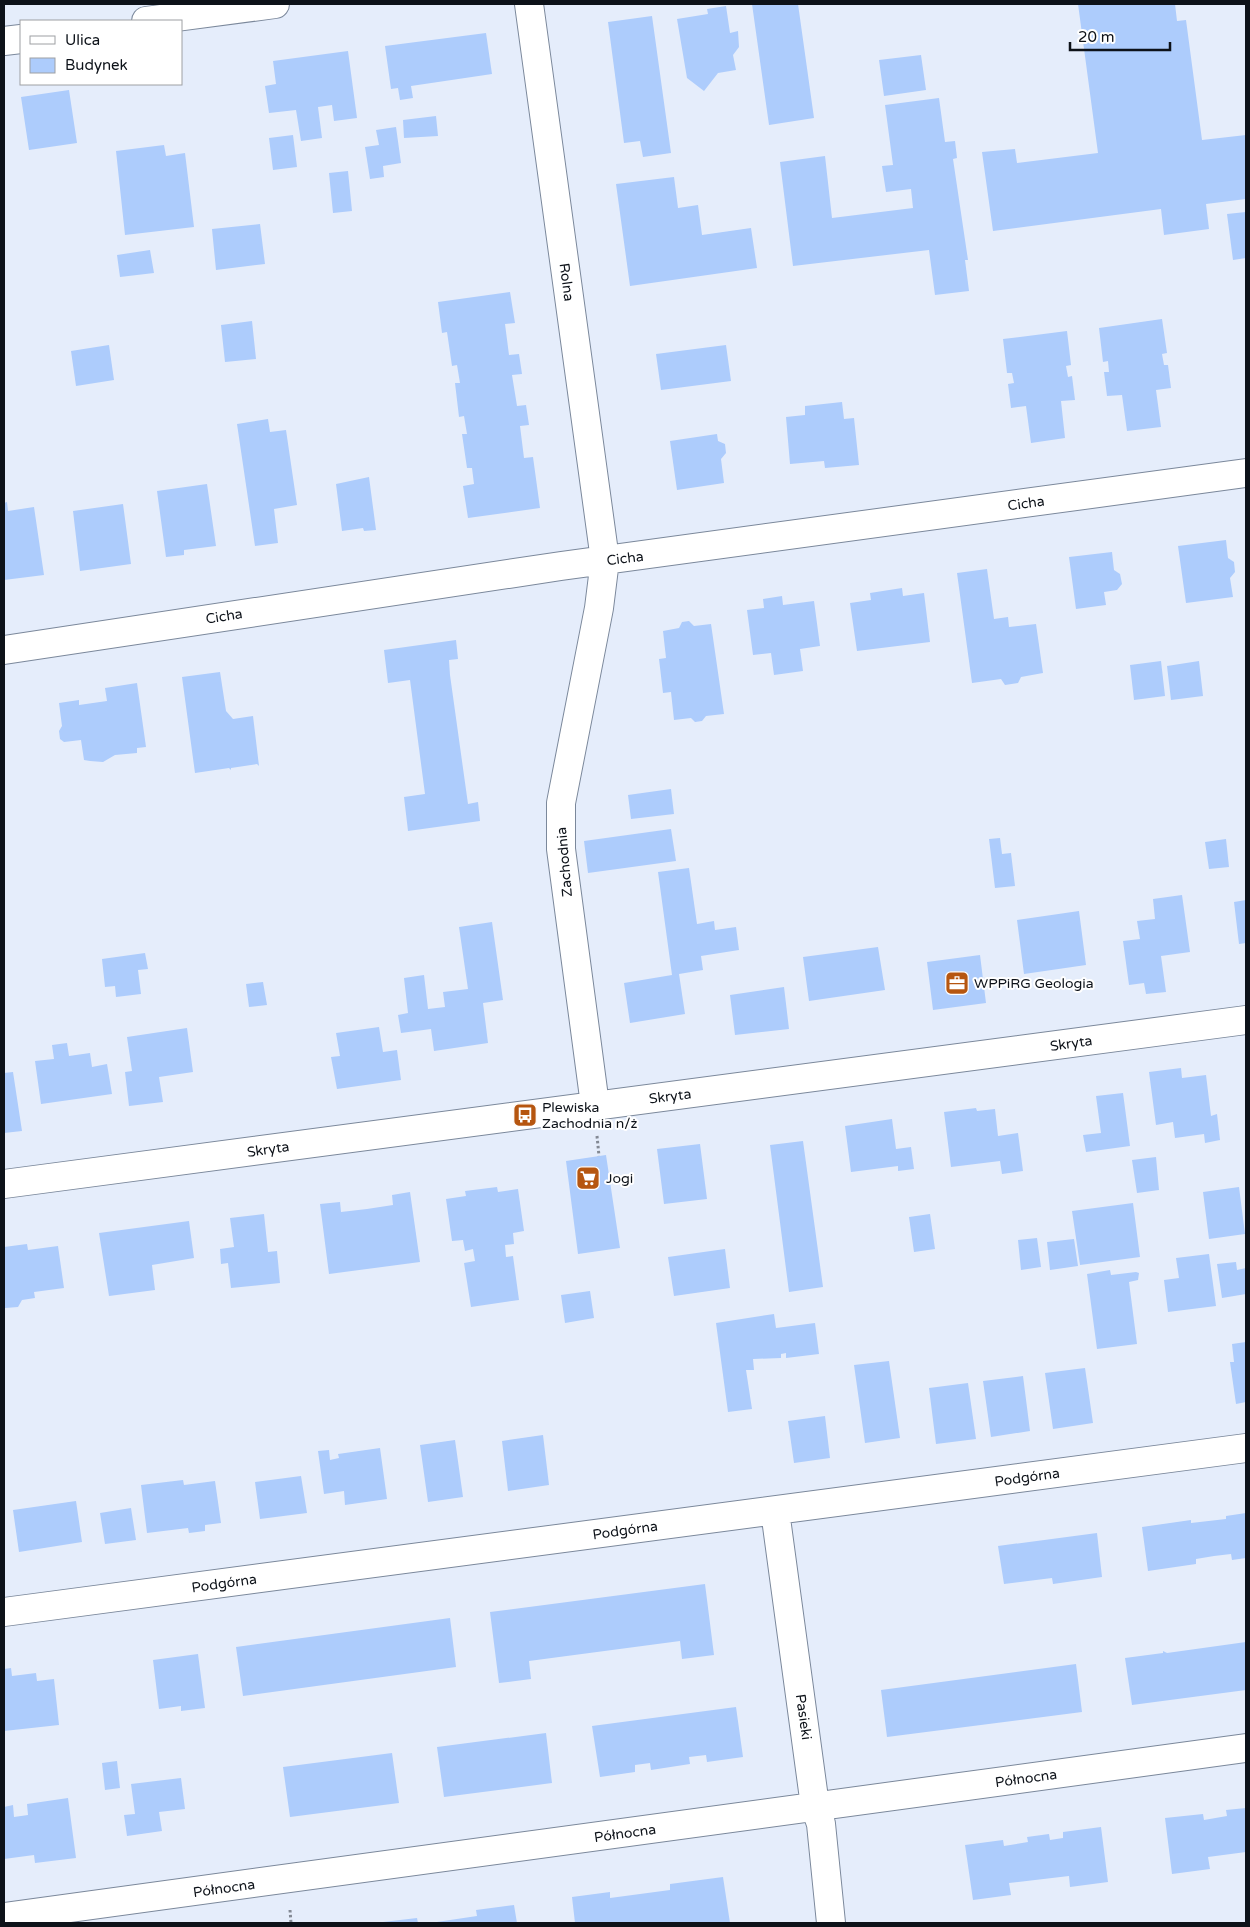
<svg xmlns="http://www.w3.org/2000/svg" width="1250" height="1927" font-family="'Varela Round',sans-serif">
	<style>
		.building { fill: #adccfc }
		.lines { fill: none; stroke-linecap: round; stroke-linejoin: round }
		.minor-casing { stroke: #7b889b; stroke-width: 30 }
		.path { stroke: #838994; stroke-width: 3; stroke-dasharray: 2.5 2.5; stroke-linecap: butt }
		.minor { stroke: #fff; stroke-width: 28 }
		.labels { text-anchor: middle; stroke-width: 4; stroke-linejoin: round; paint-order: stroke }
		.street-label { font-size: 14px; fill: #0d1219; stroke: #fff }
		.poi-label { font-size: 14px; fill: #0d1219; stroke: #fff; text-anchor: start }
	</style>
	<rect width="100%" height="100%" fill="#e5edfb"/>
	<path class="building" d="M752,4H798L814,118L769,125Z
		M1078,4H1175L1177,21L1186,20L1202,140L1246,135V199L1206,204L1209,229L1164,235L1161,209L993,231L982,152L1015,149L1017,163L1098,153Z
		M726,6L730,33L738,31L739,47L733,55L736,70L718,73L704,91L687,78L677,19L708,14L707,9Z
		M652,16L671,153L643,157L640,141L624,143L608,22Z
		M486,33L492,74L411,86L413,98L400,100L398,88L391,89L385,46Z
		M348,51L357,118L334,121L332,105L318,107L322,138L301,141L296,110L269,113L265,86L276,84L273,61Z
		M921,55L926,90L884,96L879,60Z
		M69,90L77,143L29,150L21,97Z
		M939,98L945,142L955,141L957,158L953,159L968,260H965L969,291L935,295L929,250L793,266L780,162L825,156L832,218L913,208L911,189L886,192L882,166L893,165L885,105Z
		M436,116L438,136L404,138L403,120Z
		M396,127L401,163L383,166L384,177L370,179L365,147L379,145L376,130Z
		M293,135L297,167L273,170L269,138Z
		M164,145L166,156L185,153L194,227L125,235L116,151Z
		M348,171L352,211L333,213L329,173Z
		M674,177L678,208L698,205L702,235L751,228L757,268L630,286L616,184Z
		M1246,212V258L1233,260L1227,214Z
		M260,224L265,264L216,270L212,229Z
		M150,250L154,273L120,277L117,255Z
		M510,292L515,323L505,324L509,355L519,354L522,374L512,375L517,406L526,405L529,425L520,426L524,458L533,457L540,508L468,518L463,486L474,484L472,468H467L462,434H467L464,416L459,417L455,383H460L457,365L452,366L447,332L442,333L438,302Z
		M1162,319L1167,353L1162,354L1164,365H1168L1171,388L1156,390L1161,427L1127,431L1122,395L1107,396L1104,372H1109L1108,361L1103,362L1099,328Z
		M252,321L256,359L225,362L221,325Z
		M1067,331L1071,365L1066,366L1068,377L1072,376L1075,400L1061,401L1065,438L1031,443L1026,406L1011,408L1008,384L1014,383L1012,373H1007L1003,339Z
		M109,345L114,380L76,386L71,351Z
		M726,345L731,381L661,390L656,354Z
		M842,402L844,419L854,418L859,465L825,468L824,461L790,464L786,417L805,415V406Z
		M268,419L270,432L286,430L297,505L274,509L278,543L255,546L237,424Z
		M717,434L718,441L725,444L726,453L721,459L724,483L677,490L670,441Z
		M369,477L376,530L364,531L363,528L342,531L336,484Z
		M207,484L216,546L184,550V555L166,557L157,491Z
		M7,502L8,511L34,507L44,575L4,580V503Z
		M123,504L131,564L80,571L73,511Z
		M1226,540L1228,558L1234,562L1235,572L1230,578L1233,597L1186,603L1178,546Z
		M1112,552L1114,570L1120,574L1122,584L1117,590L1104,592L1106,605L1076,609L1069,557Z
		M987,569L994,619L1008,617L1009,627L1036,624L1043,673L1021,677L1018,683L1005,685L1001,679L972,683L957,573Z
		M902,588L903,596L924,593L930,642L857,651L850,603L871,600L870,593Z
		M782,596L783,605L814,601L820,646L800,649L803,671L774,675L771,653L753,655L747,610L764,608L763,599Z
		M689,621L694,626L711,624L724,714L706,716L702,721L695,722L691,718L674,720L671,692L663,693L659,659L666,658L663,631L679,628L682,622Z
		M456,640L458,659L449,660L450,675L468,804L478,802L480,821L408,831L404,797L425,794L410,680L388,683L384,650Z
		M1161,661L1165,696L1134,700L1130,665Z
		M1199,661L1203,696L1171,700L1167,666Z
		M220,672L226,711L233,719L253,716L259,766L257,764L231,768V770L229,768L195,773L182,677Z
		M137,683L146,747L137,748V753L115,755L103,762L90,761L84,760L81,740L64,742L60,739L59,731L62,726L59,703L79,700V705L107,701L105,688Z
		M671,789L674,814L631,819L628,795Z
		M671,829L676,861L588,873L584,841Z
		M1000,838L1002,854L1011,853L1015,886L995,888L989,839Z
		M1226,839L1229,867L1209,869L1205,842Z
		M689,868L697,924L714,921L715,930L736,927L739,950L701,956L703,970L679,974L685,1014L630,1023L624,983L672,975L658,872Z
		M1182,895L1190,952L1161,956L1166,992L1146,994L1144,983L1129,985L1123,941L1140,939L1137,921L1155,919L1153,899Z
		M1246,900V943L1239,944L1234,902Z
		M1079,911L1086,965L1024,974L1017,920Z
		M492,922L503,1000L483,1003L488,1043L434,1051L431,1029L401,1033L398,1015L408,1013L404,978L424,975L428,1009L445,1007L443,992L468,989L459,927Z
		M878,947L885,990L809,1001L803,957Z
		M145,953L148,969L138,970L141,994L116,997L115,986L105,987L102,959Z
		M980,955L986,1003L933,1010L927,962Z
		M263,982L267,1005L249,1007L246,984Z
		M784,987L789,1029L735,1035L730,995Z
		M379,1027L383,1052L397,1050L401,1080L337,1089L331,1057L340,1056L336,1033Z
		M187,1028L193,1072L159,1077L163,1102L129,1106L125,1072L132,1071L127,1037Z
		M67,1043L69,1056L90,1053L92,1067L107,1064L112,1094L41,1104L35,1061L54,1059L52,1045Z
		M1181,1068L1182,1078L1206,1075L1211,1116L1217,1114L1220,1140L1205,1143L1204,1134L1175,1138L1173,1122L1156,1125L1149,1072Z
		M13,1072L22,1131L4,1133V1073Z
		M1123,1093L1130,1146L1086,1152L1083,1135L1101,1133L1096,1096Z
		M976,1108L977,1111L995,1109L998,1136L1018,1133L1023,1171L1002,1174L1000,1161L951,1167L944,1112Z
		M892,1119L896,1149L911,1147L914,1169L898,1171V1166L851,1172L845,1126Z
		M803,1141L823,1287L789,1292L770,1145Z
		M700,1144L707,1199L664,1204L657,1149Z
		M606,1155L620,1248L578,1254L566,1161Z
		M1156,1157L1159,1190L1137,1193L1132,1160Z
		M497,1187L498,1192L518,1189L524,1231L513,1233L514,1244L505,1245L506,1257L513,1256L519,1300L471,1307L464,1263L475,1261L473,1249L465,1251L463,1240L452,1241L446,1199L466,1196L465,1191Z
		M1239,1187L1245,1234L1209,1239L1203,1192Z
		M410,1192L420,1262L329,1274L320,1204L340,1202L341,1212L367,1209L393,1205L392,1195Z
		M1133,1203L1140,1257L1080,1265L1072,1211Z
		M264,1214L268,1252L277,1251L280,1283L231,1288L228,1263L221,1264L220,1249L234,1247L230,1218Z
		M930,1214L935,1249L914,1252L909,1217Z
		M189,1221L194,1258L152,1265L155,1290L109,1296L99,1233Z
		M1037,1238L1041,1267L1021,1270L1018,1240Z
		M1074,1239L1078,1266L1050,1270L1047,1242Z
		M27,1244L28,1250L58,1246L64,1288L34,1292L35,1298L22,1300L18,1307L5,1308L4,1247Z
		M725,1249L730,1288L674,1296L668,1257Z
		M1209,1254L1216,1306L1168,1312L1164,1280L1179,1278L1176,1258Z
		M1236,1262L1237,1270L1246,1268V1294L1222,1298L1217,1264Z
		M1110,1270L1111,1275L1136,1272L1139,1273L1138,1280L1129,1282L1137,1344L1097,1349L1087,1274Z
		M590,1291L594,1318L565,1323L561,1295Z
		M774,1314L776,1328L815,1323L819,1354L786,1358V1353L781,1354V1358L753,1359L754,1370H746L752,1409L728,1412L716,1323Z
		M1246,1342V1402L1236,1404L1230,1362H1234L1232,1344Z
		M889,1361L900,1438L865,1443L854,1365Z
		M1085,1368L1093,1423L1053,1429L1045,1373Z
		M1023,1376L1030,1431L991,1437L983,1381Z
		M968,1383L976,1439L936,1444L929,1388Z
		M825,1416L830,1458L794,1463L788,1421Z
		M543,1435L549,1485L508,1491L502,1441Z
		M455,1440L463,1497L428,1502L420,1445Z
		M380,1448L387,1499L345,1505L344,1491L324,1494L318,1451L329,1450L330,1460L339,1458L338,1454Z
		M301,1476L307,1513L260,1519L255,1482Z
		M183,1480L184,1485L215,1481L221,1523L205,1525V1531L189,1533L188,1528L147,1533L141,1485Z
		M76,1501L82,1542L19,1552L13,1510Z
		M131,1508L136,1540L105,1544L100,1513Z
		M1246,1513V1558L1232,1560L1231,1554L1214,1556L1196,1559V1564L1148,1571L1142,1527L1191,1520V1523L1226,1519V1516Z
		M1097,1533L1102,1577L1053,1584L1052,1578L1004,1584L998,1546Z
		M705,1584L714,1655L682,1659L680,1641L529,1661L531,1679L499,1683L490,1612Z
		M450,1618L456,1667L243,1696L236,1647Z
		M1246,1642V1690L1132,1705L1125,1658L1163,1653V1651L1167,1653Z
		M198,1654L205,1708L181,1711V1706L159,1709L153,1660Z
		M1076,1664L1082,1712L887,1737L881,1690Z
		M11,1668L12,1676L36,1673L37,1681L54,1679L59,1725L4,1731V1669Z
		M736,1707L743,1757L707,1762L706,1755L689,1757L690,1764L651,1770L650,1763L635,1765V1772L600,1777L592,1726Z
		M546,1733L552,1783L444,1797L437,1747Z
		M392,1753L399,1803L290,1817L283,1767Z
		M117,1761L120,1788L105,1790L102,1763Z
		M181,1778L185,1809L159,1812L162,1831L127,1836L124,1815L135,1814L131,1784Z
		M68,1798L76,1858L35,1863L34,1855L4,1859V1807L13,1805L14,1817L28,1815L27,1804Z
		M1246,1808V1852L1208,1857L1210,1869L1172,1874L1165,1818L1203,1814L1204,1820L1227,1816L1226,1810Z
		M1101,1827L1108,1882L1070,1887L1069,1876L1009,1883L1011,1895L973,1900L965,1845L1003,1840L1004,1846L1028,1842L1027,1837L1049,1834L1050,1840L1063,1838V1832Z
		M723,1877L730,1923H575L572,1897L610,1892V1898L670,1890V1884Z
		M514,1905L517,1923H430L477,1916L476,1910Z
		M417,1918L418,1923H383V1922Z"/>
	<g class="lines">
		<g class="minor-casing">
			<path id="minor" d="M529,4L605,560L599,608L561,803V849L595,1105
				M146,21L275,4
				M4,41L21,39
				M4,650L561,566L1246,473
				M4,1184L1246,1020
				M775,1511L815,1806L821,1824L831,1923
				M4,1612L1246,1448
				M4,1917L1246,1748"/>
		</g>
		<path class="path" d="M597,1136L599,1156
			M290,1910L291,1923"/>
		<use href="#minor" class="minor"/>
	</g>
	<defs>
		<g id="office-square" transform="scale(1.25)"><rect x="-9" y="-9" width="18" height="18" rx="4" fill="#b65610" stroke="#fff"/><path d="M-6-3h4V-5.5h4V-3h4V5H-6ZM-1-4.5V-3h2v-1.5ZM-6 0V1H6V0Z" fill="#fff"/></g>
		<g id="bus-square" transform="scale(1.25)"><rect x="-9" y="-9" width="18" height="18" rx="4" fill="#b65610" stroke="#fff"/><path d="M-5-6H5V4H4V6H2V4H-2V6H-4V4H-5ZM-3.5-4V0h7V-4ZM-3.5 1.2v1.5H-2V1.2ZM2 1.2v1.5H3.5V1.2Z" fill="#fff"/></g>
		<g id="supermarket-square" transform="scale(1.25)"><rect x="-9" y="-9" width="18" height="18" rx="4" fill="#b65610" stroke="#fff"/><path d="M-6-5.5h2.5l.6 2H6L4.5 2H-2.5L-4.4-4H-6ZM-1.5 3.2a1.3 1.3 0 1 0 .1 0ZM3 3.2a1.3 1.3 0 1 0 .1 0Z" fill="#fff"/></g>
	</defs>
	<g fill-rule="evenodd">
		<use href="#office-square" x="957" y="983"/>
		<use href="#bus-square" x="525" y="1115"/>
		<use href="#supermarket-square" x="588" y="1178"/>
	</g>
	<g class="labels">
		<g class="street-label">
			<text transform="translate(567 282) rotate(82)" y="5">Rolna</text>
			<text transform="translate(1026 503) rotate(-8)" y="5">Cicha</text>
			<text transform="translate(625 558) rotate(-7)" y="5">Cicha</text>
			<text transform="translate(224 616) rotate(-9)" y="5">Cicha</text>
			<text transform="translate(564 862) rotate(-95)" y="5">Zachodnia</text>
			<text transform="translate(1071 1043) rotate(-8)" y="5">Skryta</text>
			<text transform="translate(670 1096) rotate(-7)" y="5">Skryta</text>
			<text transform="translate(268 1149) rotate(-8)" y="5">Skryta</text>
			<text transform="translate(1027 1477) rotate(-8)" y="5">Podgórna</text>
			<text transform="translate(625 1530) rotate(-8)" y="5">Podgórna</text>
			<text transform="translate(224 1583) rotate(-8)" y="5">Podgórna</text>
			<text transform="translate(804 1717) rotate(82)" y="5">Pasieki</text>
			<text transform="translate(1026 1778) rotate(-8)" y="5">Północna</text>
			<text transform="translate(625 1833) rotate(-8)" y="5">Północna</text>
			<text transform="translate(224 1888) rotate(-8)" y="5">Północna</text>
		</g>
		<g class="poi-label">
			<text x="974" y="988">WPPiRG Geologia</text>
			<text x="542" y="1112">Plewiska<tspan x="542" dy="16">Zachodnia n/ż</tspan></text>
			<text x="606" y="1183">Jogi</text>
		</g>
	</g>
	<rect width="1250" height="1927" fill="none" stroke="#0d1219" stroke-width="10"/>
	<rect x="20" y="20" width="162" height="65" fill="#ffffff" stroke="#9ea0a3"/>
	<rect x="30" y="36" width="25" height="8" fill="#ffffff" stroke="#9ea0a3"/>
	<text x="65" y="45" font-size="15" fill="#0d1219">Ulica</text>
	<rect x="30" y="58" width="25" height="15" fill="#adccfc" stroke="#9ea0a3"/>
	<text x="65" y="70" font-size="15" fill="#0d1219">Budynek</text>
	<path d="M1070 42v8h100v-8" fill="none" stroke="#0d1219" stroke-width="2.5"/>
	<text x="1078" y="42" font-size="15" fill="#0d1219" stroke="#ffffff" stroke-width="4" paint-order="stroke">20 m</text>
</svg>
